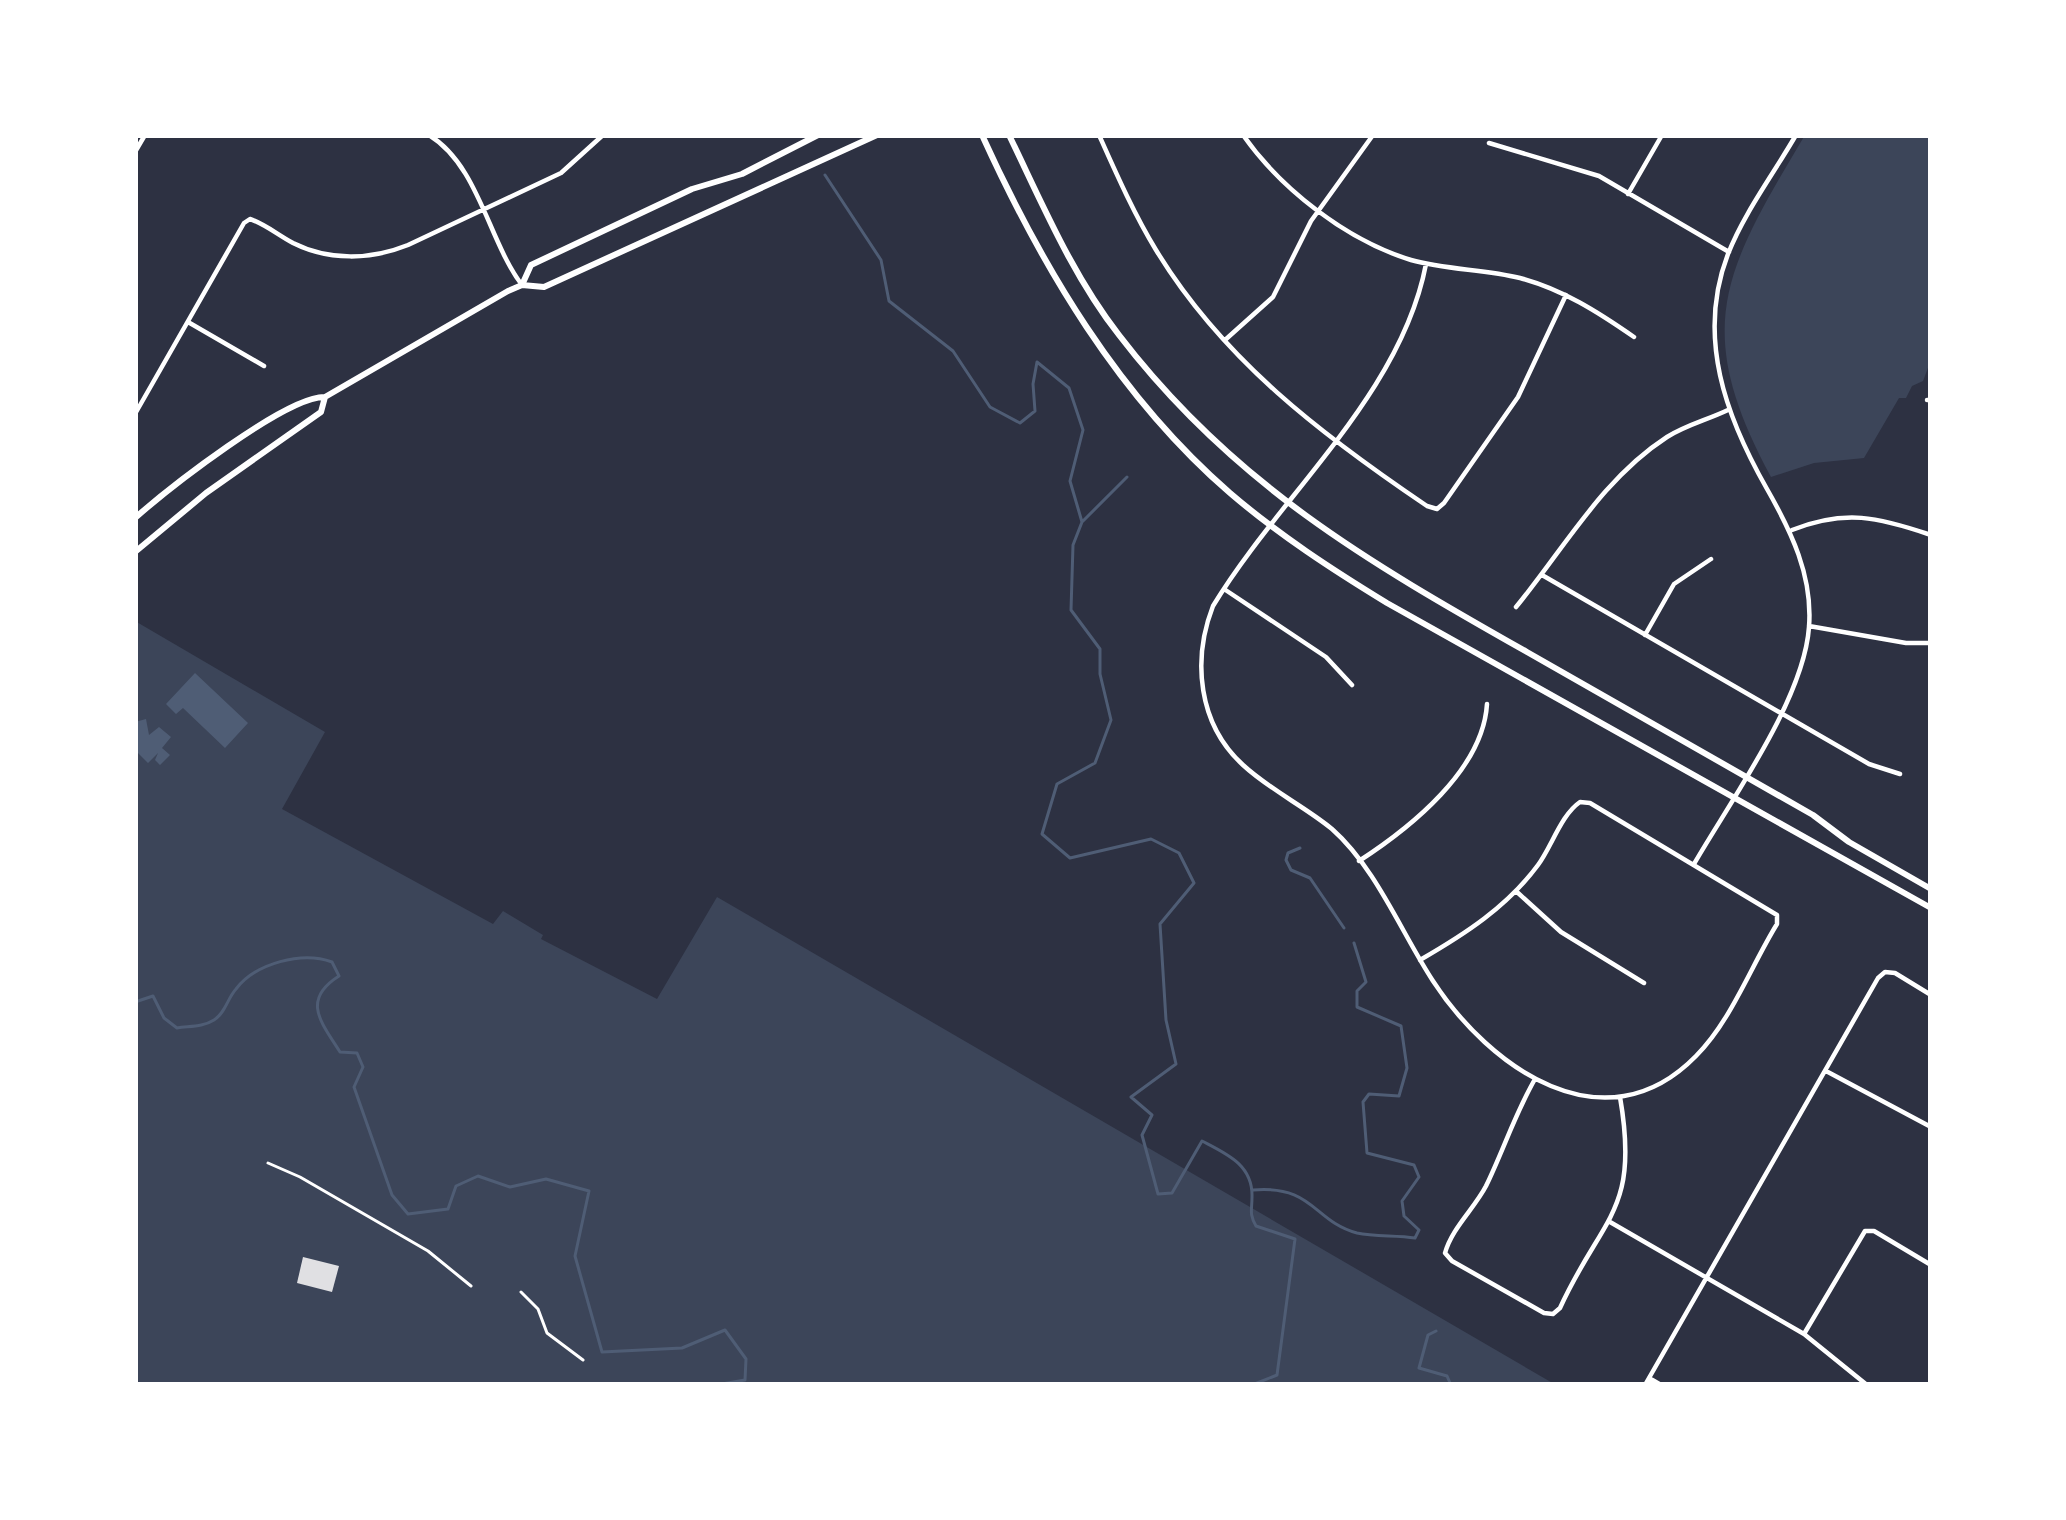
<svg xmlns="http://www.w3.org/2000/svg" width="2066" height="1520" font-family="Signika,sans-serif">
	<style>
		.green { fill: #3c4559 }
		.water { fill: #4f5d75 }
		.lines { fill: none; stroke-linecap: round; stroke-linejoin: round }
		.stream { stroke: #4f5d75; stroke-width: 3 }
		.building { fill: #e0e0e3 }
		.path { stroke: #fff; stroke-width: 3 }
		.minor { stroke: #fff; stroke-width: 4.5 }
		.secondary { stroke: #fff; stroke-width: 6 }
	</style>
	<rect width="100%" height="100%" fill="#2d3142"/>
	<path class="green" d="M1805,135H1931V360L1923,381L1912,386L1906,398H1899L1864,458L1814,463L1771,477C1690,327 1724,271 1805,135Z
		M135,621L325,732L282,809L493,924L503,911L543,935L541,939L657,999L717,897L1556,1385H135Z"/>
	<path class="water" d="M195,673L248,723L225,748L183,708L176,714L166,704Z
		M146,719L149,735L159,727L171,737L162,748L170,755L160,765L155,760L158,753L148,763L135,750V722Z"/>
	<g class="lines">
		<path class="stream" d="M825,175L881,260L889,301L953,351L990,407L1020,423L1035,411L1033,384L1037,362L1069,388L1083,430L1070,481L1082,522L1073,545L1071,610L1100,649V674L1111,720L1095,763L1057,784L1042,834L1070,858L1151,839L1179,853L1194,883L1160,924L1166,1020L1176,1064L1131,1097L1152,1115L1142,1135L1158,1194L1172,1193L1202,1141C1227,1154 1253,1165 1252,1197C1252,1210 1249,1214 1256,1226L1295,1239L1277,1375L1252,1385
			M1082,522L1127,477
			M1300,848L1288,853L1286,860L1291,870L1310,878L1344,928
			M135,1002L153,996L164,1018L177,1028C190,1026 203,1027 214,1020C226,1012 227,999 236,989C256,963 302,951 332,962L339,976C301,1000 321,1022 340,1052L357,1053L363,1067L354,1087L392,1195L408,1214L448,1209L456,1186L478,1176L510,1187L546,1179L589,1191L575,1256L602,1352L682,1348L725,1330L746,1359L745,1380L716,1385
			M1253,1190C1314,1185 1313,1221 1357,1233C1375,1237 1396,1235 1415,1238L1419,1230L1404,1216L1402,1201L1419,1177L1414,1165L1367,1153L1363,1102L1369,1094L1399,1096L1407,1068L1401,1026L1357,1007V991L1366,982L1354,943
			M1436,1331L1428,1335L1419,1368L1447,1376L1451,1385"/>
	</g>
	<path class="building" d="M303,1257L339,1266L332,1292L297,1283Z"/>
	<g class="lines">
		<path class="path" d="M268,1163L300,1177L428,1251L471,1286
			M521,1292L538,1309L547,1333L583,1360"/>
		<path class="minor" d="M429,135C479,166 488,240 522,285
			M1099,135C1116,173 1134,214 1156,250C1223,360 1322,435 1427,506L1437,509L1444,503L1518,397L1566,295
			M1243,135C1281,189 1346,240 1411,260C1446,270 1484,269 1520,278C1562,289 1598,312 1634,337
			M1489,143L1599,176L1729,252
			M135,152L145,135
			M1628,194L1662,135
			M188,322L264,366
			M1225,340L1273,297L1311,221L1373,135
			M1927,400H1931
			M135,414L244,223L250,219C265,224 278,235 293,243C329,261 371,260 408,245L561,173L603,135
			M1792,530C1845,509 1878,517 1931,535
			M1542,575L1869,764L1900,774
			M1224,589L1326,657L1352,685
			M1516,607C1564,549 1602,479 1667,437C1686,425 1707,420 1728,410
			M1809,626L1906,643H1931
			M1645,635L1674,584L1711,559
			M1359,861C1410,828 1483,770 1487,704
			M1694,864C1731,800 1804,699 1809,627C1813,576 1791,531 1767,489C1726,417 1696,337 1728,254C1744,213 1774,173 1796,135
			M1517,892L1561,932L1644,983
			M1420,960C1465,934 1507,907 1538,865C1552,846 1561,815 1580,802L1590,803L1777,915V924C1751,966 1731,1021 1696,1056C1604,1150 1489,1067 1433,981C1401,932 1376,868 1332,829C1304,806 1270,790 1243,765C1198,724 1192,660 1213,606C1280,495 1401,395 1426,264
			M1826,1071L1931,1127
			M1535,1079C1515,1114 1503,1151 1486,1186C1474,1209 1452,1228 1445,1253L1452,1261L1544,1313L1553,1314L1560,1308C1602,1216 1640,1212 1620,1097
			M1610,1222L1804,1334L1867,1385
			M1804,1334L1865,1231H1874L1931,1265
			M1649,1378L1661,1385
			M1645,1385L1878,978L1885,972L1895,973L1931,995"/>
		<path class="secondary" d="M982,135C1042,267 1119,397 1230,493C1279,535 1333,570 1387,603L1931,908
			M1009,135C1042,203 1072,275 1119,335C1233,484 1368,562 1527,652C1623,707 1718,761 1813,815L1849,842L1931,889
			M522,285L531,265L692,189L742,174L818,135
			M135,518C168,489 286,396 325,397L508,291L522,285L544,287L877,135
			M135,552L206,493L321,412L325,397"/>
	</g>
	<rect width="2066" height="1520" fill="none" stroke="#ffffff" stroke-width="276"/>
</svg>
